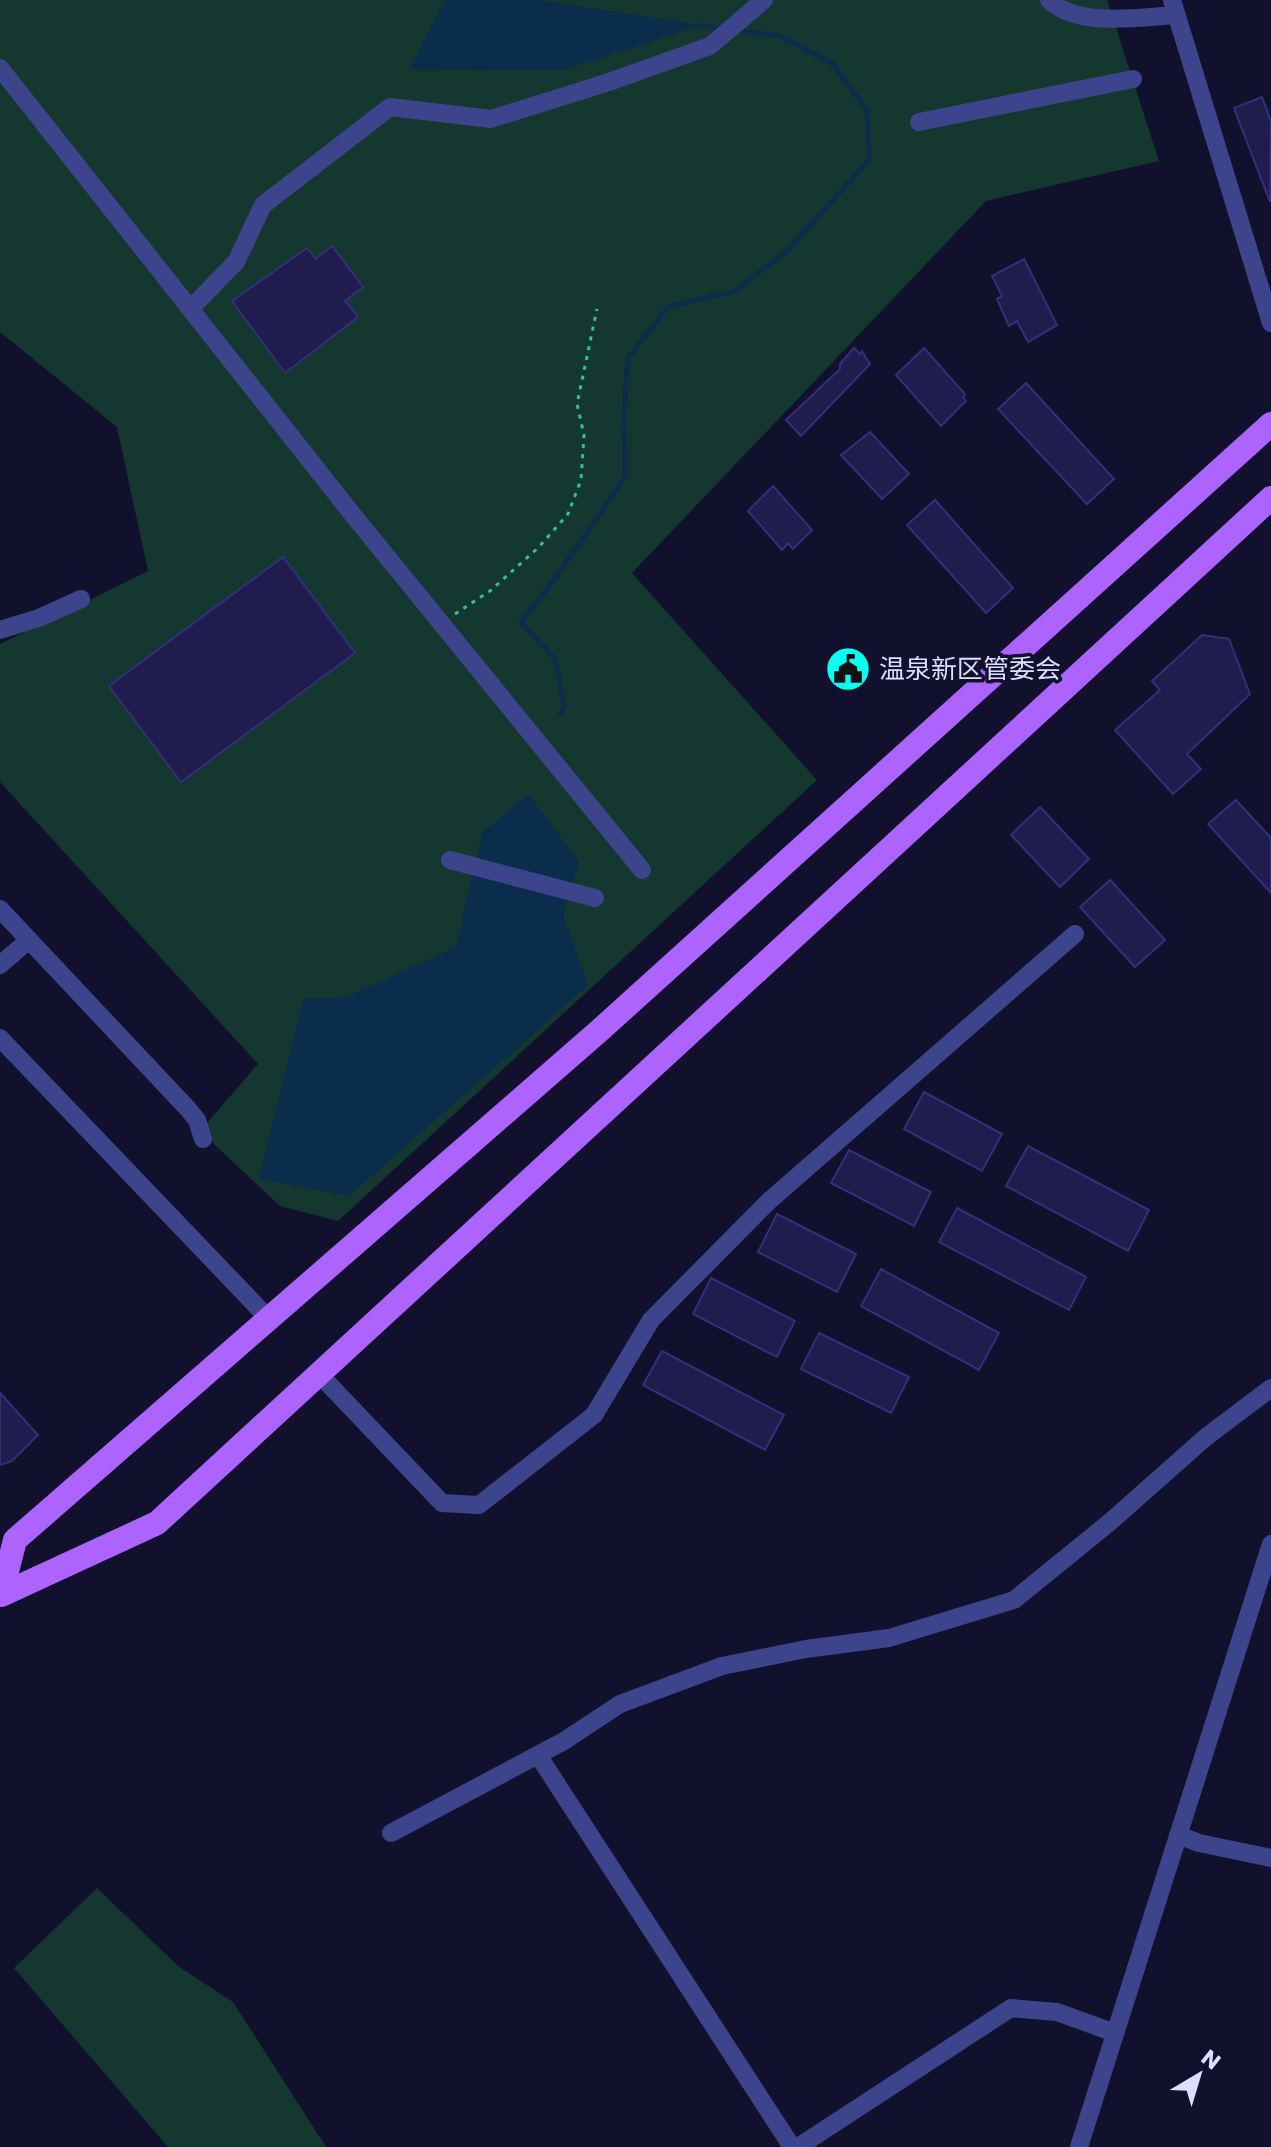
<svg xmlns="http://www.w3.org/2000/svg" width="1271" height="2147" font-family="Poppins,'Noto Sans SC',sans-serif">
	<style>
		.green { fill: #143730 }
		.water { fill: #0b2d4c }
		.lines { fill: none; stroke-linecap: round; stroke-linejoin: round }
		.stream { stroke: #0b2d4c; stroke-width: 5 }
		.building { fill: #201d4e; stroke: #332f7a; stroke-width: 2 }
		.path { stroke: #30c0a1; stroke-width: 3; stroke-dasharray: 4 6; stroke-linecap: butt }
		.minor { stroke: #3c458c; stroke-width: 18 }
		.major { stroke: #ad64ff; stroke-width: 24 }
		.labels { text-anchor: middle; stroke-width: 7; stroke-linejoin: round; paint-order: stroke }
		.poi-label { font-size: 26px; fill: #dddeff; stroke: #12112d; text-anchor: start }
	</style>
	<rect width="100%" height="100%" fill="#12112d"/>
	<path class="green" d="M0,0H1107L1159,161L986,201L632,573L817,780L338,1221L280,1206L200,1131L258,1064L0,782V644L148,571L117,427L0,332Z
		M97,1888L178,1966L233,2002L326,2147H168L14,1968Z"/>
	<path class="water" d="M445,0H538L701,25L564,70L409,69Z
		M529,794L579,862L563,916L588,985L349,1196L259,1179L303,999L346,997L456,947L482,833Z"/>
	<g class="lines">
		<path class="stream" d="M701,25L724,29
			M560,714L564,706L555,659L521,622L554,580L625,477L624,414L628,358L668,307L735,291L787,251L869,160L867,111L833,64L780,36L738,31"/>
	</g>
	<path class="building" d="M1262,97L1271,121L1270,202L1234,108Z
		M332,246L363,287L345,301L358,317L285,373L232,301L307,248L316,259Z
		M1024,259L1057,325L1028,342L1017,321L1009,326L997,299L1002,296L992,276Z
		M854,348L860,354L862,351L870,364L801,436L786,420L840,369V364Z
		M924,348L965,394L963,397L966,401L941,426L896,375Z
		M1026,383L1114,479L1087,504L998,409Z
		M870,432L909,474L882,499L841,455Z
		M773,486L812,530L793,549L788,543L782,550L748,511Z
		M935,500L1013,588L986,613L907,525Z
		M283,557L355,653L181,782L109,686Z
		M1202,635L1229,639L1250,694L1187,754L1201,769L1173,794L1115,730L1160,690L1152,681Z
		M1236,800L1271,838V893L1208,824Z
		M1040,807L1089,859L1060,887L1011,835Z
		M1110,880L1165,940L1135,967L1080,907Z
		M924,1092L1002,1134L982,1171L904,1129Z
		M1028,1146L1149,1210L1128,1251L1006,1186Z
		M849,1150L931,1192L914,1226L831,1183Z
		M957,1208L1086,1277L1069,1310L939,1242Z
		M777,1214L856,1254L837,1292L758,1252Z
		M881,1269L999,1333L979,1370L861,1306Z
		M711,1278L795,1321L777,1357L693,1314Z
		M819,1333L909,1377L891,1413L801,1369Z
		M662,1351L784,1415L765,1450L643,1385Z
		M0,1393L38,1435L12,1461L0,1465Z"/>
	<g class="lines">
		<path class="path" d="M455,614L490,591L539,547L568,514L581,480L584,435L577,404L597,309"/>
		<path class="minor" d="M1049,0C1078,28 1139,17 1177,15
			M1172,0L1271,323
			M0,68L353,515L642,870
			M919,122L1133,79
			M191,308L236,262L263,205L390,107L491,119L609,82L710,46L764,0
			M0,630L39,618L81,599
			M450,860L595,898
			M0,909L188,1109L197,1120L203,1139
			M0,965L29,940
			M0,1038L270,1320
			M319,1374L442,1503L479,1505L594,1415L651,1320L769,1201L1075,934
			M538,1755L792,2147
			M391,1833L564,1741L620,1704L722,1666L806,1649L889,1638L1014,1600L1110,1522L1206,1437L1271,1388
			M1178,1835L1199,1843L1271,1858
			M798,2147L1011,2008L1057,2012L1115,2033
			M1079,2147L1271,1544"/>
		<path class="major" d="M1,1595L15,1540L599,1031L1271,424
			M1,1595L157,1523L1271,498"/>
	</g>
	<defs>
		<g id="civic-disc" transform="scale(2.3)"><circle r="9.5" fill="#09fff2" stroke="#12112d"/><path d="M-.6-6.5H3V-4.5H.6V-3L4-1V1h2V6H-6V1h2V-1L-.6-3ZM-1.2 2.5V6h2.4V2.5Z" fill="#111"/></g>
	</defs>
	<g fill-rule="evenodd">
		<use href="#civic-disc" x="848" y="669"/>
	</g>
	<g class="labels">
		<g class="poi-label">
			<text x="879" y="678">温泉新区管委会</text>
		</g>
	</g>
	<g transform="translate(1199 2075) rotate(38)" stroke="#12112d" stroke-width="6" paint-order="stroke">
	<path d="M0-6L14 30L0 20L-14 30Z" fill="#dddeff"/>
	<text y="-12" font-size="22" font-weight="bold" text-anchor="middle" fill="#dddeff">N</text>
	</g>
</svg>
